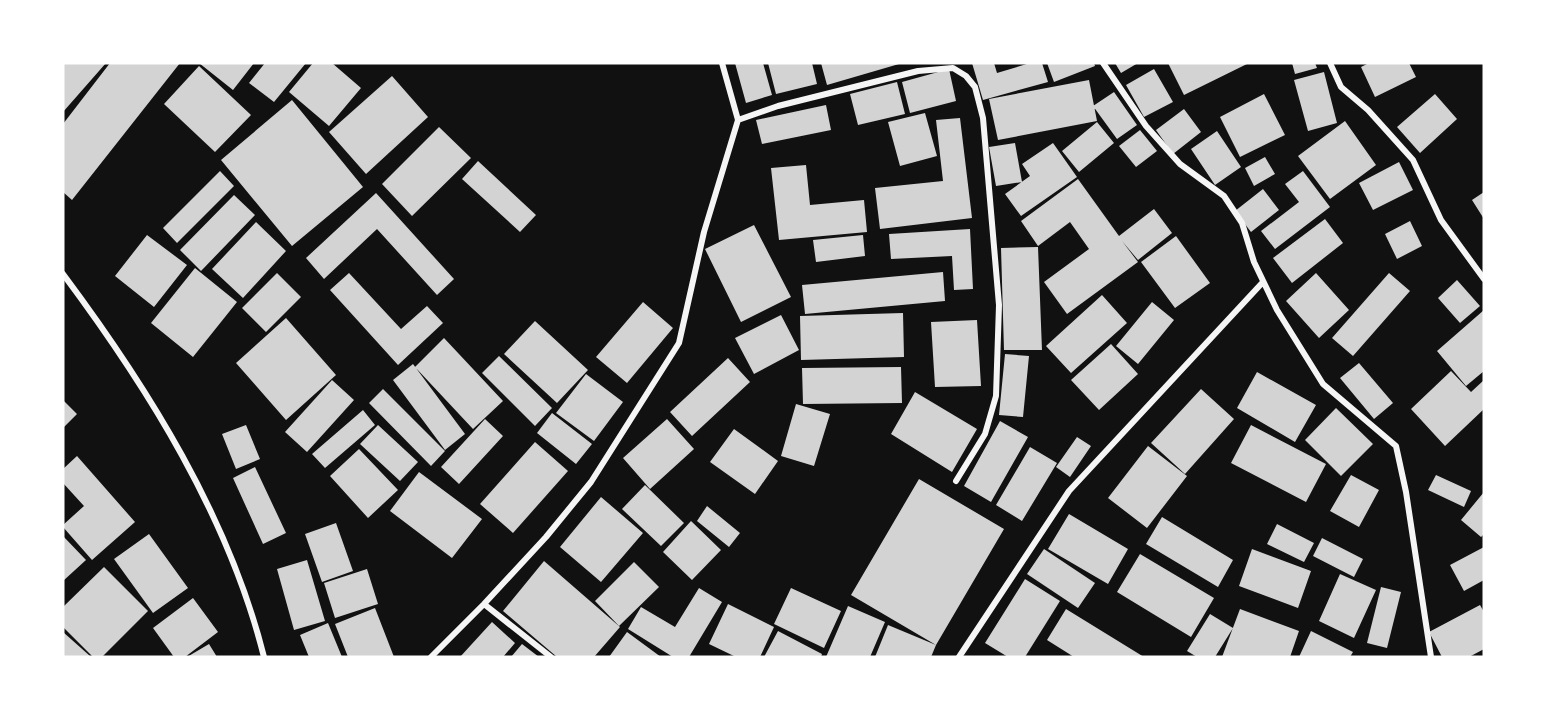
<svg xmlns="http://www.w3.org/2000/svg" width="1547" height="720" font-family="Manrope,sans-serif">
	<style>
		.building { fill: #d3d3d3 }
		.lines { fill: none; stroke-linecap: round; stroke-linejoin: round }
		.minor { stroke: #f5f5f5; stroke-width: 6 }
	</style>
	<rect width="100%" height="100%" fill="#111"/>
	<path class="building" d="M63,63H106L63,112Z
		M110,63H180L72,200L63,192V124Z
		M199,63H254L233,90Z
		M265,63H306L274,102L249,83Z
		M313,63H332L361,88L329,126L289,92Z
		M735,63H763L772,95L746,103Z
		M768,63H812L817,84L776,94Z
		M821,63H899V64L827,85Z
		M972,63H994L997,73L1030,63H1042L1048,82L983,100Z
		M1047,63H1094L1095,66L1054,82Z
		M1115,63H1138L1121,73Z
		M1168,63H1249L1184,95Z
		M1292,63H1315L1317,68L1295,74Z
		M1369,63H1409L1416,77L1375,97L1361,67Z
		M199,66L251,115L215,152L164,104Z
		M949,69L956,101L910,113L902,82Z
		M1154,69L1173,102L1144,117L1126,85Z
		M1324,72L1337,123L1308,131L1294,80Z
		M392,76L428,117L366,174L329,132Z
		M1089,80L1097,121L998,140L989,99Z
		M897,82L905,114L858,125L850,94Z
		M1114,92L1137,125L1117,139L1093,106Z
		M1264,94L1285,135L1240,157L1220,117Z
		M1435,94L1457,119L1420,153L1397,127Z
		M292,100L363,187L292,246L221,160Z
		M826,105L831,130L762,144L756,120Z
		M1184,109L1201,132L1173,154L1156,130Z
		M925,113L937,156L900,166L888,122Z
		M960,118L972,218L880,229L875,188L943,181L936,120Z
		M1345,121L1376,165L1330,199L1298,156Z
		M1097,122L1114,143L1079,172L1062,151Z
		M439,127L471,158L412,216L382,184Z
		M1140,130L1157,151L1136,167L1119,146Z
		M1217,131L1241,167L1215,185L1191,149Z
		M1015,143L1022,182L996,186L989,147Z
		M1053,143L1077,177L1021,216L1005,194L1030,176L1022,164Z
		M1265,157L1275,174L1254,186L1245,168Z
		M478,161L536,215L520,232L462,179Z
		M1399,162L1413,190L1373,210L1359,183Z
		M806,165L810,205L864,200L867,232L779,240L771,168Z
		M220,171L234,186L177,243L163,228Z
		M1303,171L1330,207L1275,249L1261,231L1299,202L1285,184Z
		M1078,179L1119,236L1154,209L1172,233L1138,260L1122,241L1138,262L1067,314L1044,282L1089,249L1070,222L1038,246L1021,221Z
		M1263,189L1279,210L1251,232L1235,211Z
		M1484,192V219L1472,200Z
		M376,193L454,279L437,295L377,229L324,279L306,258Z
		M234,195L255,215L201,271L180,250Z
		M1325,219L1343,243L1292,283L1273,258Z
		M1410,221L1422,246L1397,259L1385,234Z
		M256,222L286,251L243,298L212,269Z
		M754,225L791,297L741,322L705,249Z
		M970,229L973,289L954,290L952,256L891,259L889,234Z
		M147,235L187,265L154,307L115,276Z
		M863,235L865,256L816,262L813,240Z
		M1176,236L1210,283L1175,308L1141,262Z
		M1038,247L1042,350H1004L1001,248Z
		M195,268L237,302L193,357L151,323Z
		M943,272L945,301L805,314L802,285Z
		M277,273L301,297L266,332L242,308Z
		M349,273L401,329L427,306L443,323L398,365L330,290Z
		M1316,273L1349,310L1319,338L1286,301Z
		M1389,273L1410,291L1353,356L1332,338Z
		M1457,280L1480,306L1460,323L1438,298Z
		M1102,295L1127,323L1071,373L1046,346Z
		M643,302L673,328L627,383L596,357Z
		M1152,302L1174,320L1138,364L1116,346Z
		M1484,310V371L1466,386L1437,351Z
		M903,313L904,357L801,360L800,316Z
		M781,315L799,350L754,374L735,338Z
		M286,318L336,375L286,420L236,363Z
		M977,320L981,386L935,387L931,322Z
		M535,321L588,370L557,403L504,354Z
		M444,338L503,401L473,429L415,367Z
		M1111,344L1138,374L1099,410L1071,380Z
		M1005,354L1029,356L1023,417L999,415Z
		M499,356L552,408L535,426L482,373Z
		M728,358L750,382L692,436L670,412Z
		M1359,363L1393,403L1374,419L1340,378Z
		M413,364L465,434L445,450L393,380Z
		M901,367L902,403L803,404L802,368Z
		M1451,371L1471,392L1484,380V409L1445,446L1411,409Z
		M1257,372L1316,405L1295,442L1237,408Z
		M586,374L623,402L594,441L556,413Z
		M332,380L354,400L307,452L285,432Z
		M383,389L445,451L431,466L369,403Z
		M1201,389L1234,419L1185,474L1151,443Z
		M915,392L977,429L952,472L891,434Z
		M63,400L77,414L63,428Z
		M796,404L830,414L814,466L781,456Z
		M1336,408L1373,444L1341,476L1305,440Z
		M363,410L375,425L325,468L312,454Z
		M552,413L592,444L576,464L537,433Z
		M485,419L503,436L459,484L441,467Z
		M667,419L694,449L650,489L623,458Z
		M1000,421L1028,437L991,502L964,486Z
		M246,425L260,459L236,469L222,434Z
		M378,425L418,462L400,481L360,444Z
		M1251,425L1326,464L1306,502L1231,463Z
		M734,429L778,461L755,494L710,462Z
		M1077,437L1091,446L1070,477L1056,467Z
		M535,442L568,471L513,533L480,504Z
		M1148,446L1187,476L1147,528L1108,498Z
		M1030,447L1057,463L1022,521L996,505Z
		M359,449L398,490L368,518L330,476Z
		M77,456L135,522L92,560L63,527V525L84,506L63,483V469Z
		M255,467L286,533L263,544L233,478Z
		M419,472L482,519L452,558L390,511Z
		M1351,475L1379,490L1359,527L1330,511Z
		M1436,475L1471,491L1464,507L1428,490Z
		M919,479L1004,529L936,645L931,657H875L888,625L936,645L851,595Z
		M645,485L684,523L661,546L622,509Z
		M1484,492V534L1481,537L1461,520Z
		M601,497L643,533L601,582L560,547Z
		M707,506L740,533L729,547L697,521Z
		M1069,514L1128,549L1108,584L1048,549Z
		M1162,517L1233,560L1218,587L1146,544Z
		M691,521L721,550L692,580L663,552Z
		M336,523L353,571L322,582L305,534Z
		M1277,524L1314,543L1304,562L1267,544Z
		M149,534L188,588L153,613L114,559Z
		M63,536L86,560L63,581Z
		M1322,538L1363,559L1354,577L1313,556Z
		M1484,547V580L1464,591L1450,565Z
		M1044,549L1095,583L1078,608L1027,574Z
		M1252,549L1311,571L1298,608L1239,586Z
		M1140,554L1214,598L1191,637L1117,592Z
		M307,560L325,621L294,630L277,569Z
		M544,561L620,627L594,657H557L503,611Z
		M634,562L659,587L619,626L595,601Z
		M104,567L148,611L102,657H93L63,627V607Z
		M367,569L378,604L335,618L324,583Z
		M1340,574L1376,590L1354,638L1319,621Z
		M1025,579L1060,601L1025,657H1008L985,643Z
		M1381,587L1401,592L1387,648L1367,643Z
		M699,588L722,602L689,657H673L628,629L641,607L675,627Z
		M791,588L841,611L824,648L774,624Z
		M193,598L218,632L185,657H174L153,628Z
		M728,604L774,627L760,657H736L709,644Z
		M1480,605L1484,612V649L1469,657H1442L1429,632Z
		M848,606L885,622L870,657H826Z
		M375,608L394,657H348L335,624Z
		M1066,609L1144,657H1074L1047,640Z
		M1240,609L1299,631L1290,657H1222Z
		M1210,614L1233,628L1215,657H1197L1187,651Z
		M492,622L515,643L503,657H460Z
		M328,623L342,657H309L300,635Z
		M778,631L822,654L821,657H764Z
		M1311,631L1353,652L1350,657H1299Z
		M63,632L90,656L89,657H63Z
		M627,632L661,657H609Z
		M209,644L217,657H187Z
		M522,644L539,657H511Z"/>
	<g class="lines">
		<path class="minor" d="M1103,63L1146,126L1180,164L1224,196L1242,223L1254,262L1277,310L1323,384L1396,446L1406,492L1431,657
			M1330,63L1341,87L1368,110L1413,160L1441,220L1484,279
			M738,120L778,106L918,71L953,68L966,76L975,87L983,118L999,305L996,396L985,434L956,481
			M63,274C148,388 229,517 264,657
			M484,604L551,657
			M431,657L484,604L546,537L591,482L679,343L704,232L738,120L722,63
			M959,657L1069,491L1263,282"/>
	</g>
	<rect width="1547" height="720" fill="none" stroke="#ffffff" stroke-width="129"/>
</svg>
